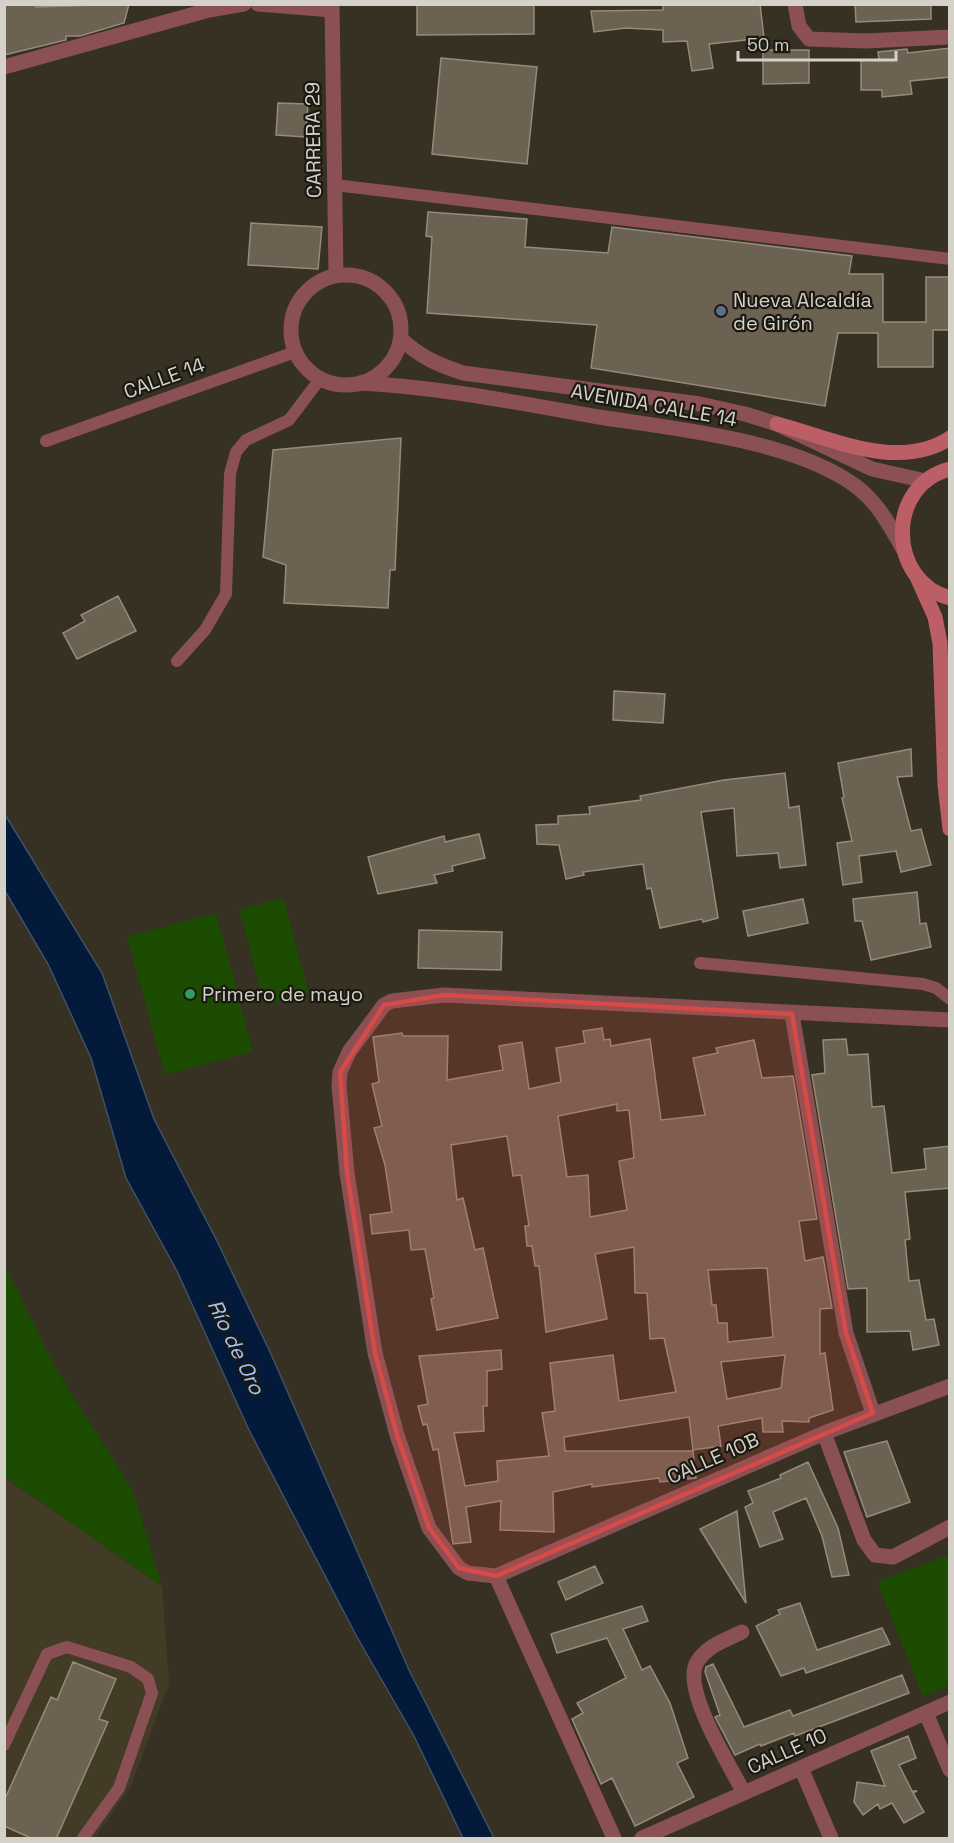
<svg xmlns="http://www.w3.org/2000/svg" width="954" height="1843" font-family="'Space Grotesk',sans-serif">
	<style>
		.built { fill: #423b25 }
		.green { fill: #1b4c01 }
		.water { fill: #031a3b; stroke: #425165; stroke-width: 1.5 }
		.building { fill: #6c6252; stroke: #968b7b; stroke-width: 1.5; fill-rule: evenodd }
		.lines { fill: none; stroke-linecap: round; stroke-linejoin: round }
		.lane { stroke: #8b5053; stroke-width: 12 }
		.street { stroke: #8b5053; stroke-width: 15 }
		.secondary { stroke: #bc5e65; stroke-width: 15 }
		.marked { fill: #d64a48; fill-opacity: 0.2; stroke: #d64a48; stroke-width: 4.5; stroke-linejoin: round }
		.service-dot { fill: #5c6f8a; stroke: #1b1912; stroke-width: 2 }
		.leisure-dot { fill: #2e9e5b; stroke: #1b1912; stroke-width: 2 }
		.labels { text-anchor: middle; stroke-width: 4.5; stroke-linejoin: round; paint-order: stroke }
		.street-label { font-size: 20px; fill: #d4d1c8; stroke: #1b1912 }
		.poi-label { font-size: 20px; fill: #d4d1c8; stroke: #1b1912; text-anchor: start }
		.water-label { font-size: 21px; font-style: italic; fill: #9dc4fb; stroke: #1b1912 }
	</style>
	<rect width="100%" height="100%" fill="#363122"/>
	<path class="built" d="M4,1477L162,1586L169,1683L131,1786L95,1838H5Z"/>
	<path class="green" d="M283,898L309,993L265,1005L239,910Z
		M216,913L253,1051L165,1075L127,937Z
		M4,1271L9,1274L56,1369L132,1489L162,1586L5,1477Z
		M949,1555V1686L923,1696L877,1582Z"/>
	<path class="water" d="M4,813L102,973L154,1119L217,1241L271,1354L409,1670L494,1838H463L414,1736L357,1637L249,1430L177,1271L126,1178L91,1058L48,964L5,891Z"/>
	<path class="building" d="M4,4H36V7L129,4L124,23L80,36H66V40L4,55Z
		M417,4H534V34L417,35Z
		M663,4H760L764,38L709,44L713,68L692,71L687,41L663,42V30L626,28L594,32L591,11L663,10Z
		M855,4H931V19L856,22Z
		M950,48V77L910,81L912,94L882,97V90H861V60H879L878,52L907,49L908,53Z
		M763,50H809V83L763,84Z
		M441,58L537,67L527,164L432,154Z
		M278,103L308,104L306,137L276,135Z
		M428,212L527,219L525,247L608,253L612,227L852,256L849,274H883V322H926V277H950V330H933V367H878V333H838L825,406L591,368L597,325L427,313L432,237L426,236Z
		M251,223L322,227L318,269L248,265Z
		M401,438L395,570H390L388,608L284,603L286,565L263,557L273,450Z
		M118,596L136,631L77,659L63,633L85,621L81,615Z
		M614,691L665,694L663,723L613,720Z
		M911,749L912,776L897,777L911,831L921,829L931,865L901,872L896,851L859,856L862,882L843,885L837,843L852,841L842,798L844,797L838,763Z
		M785,773L789,808L799,806L806,865L780,868L778,853L737,856L734,808L701,812L718,918L703,922L702,919L660,928L651,888L647,889L643,864L583,872L584,875L566,879L559,845L537,844L536,825L558,824V816L590,814L589,807L641,800L640,796L724,780Z
		M479,834L485,858L452,866L453,871L434,875L437,883L378,894L368,857L444,836L445,842Z
		M917,892L920,924L926,923L931,947L871,960L862,921H855L853,899Z
		M803,899L808,923L748,936L743,911Z
		M419,930L502,932L501,970L418,968Z
		M602,1028L604,1040L610,1039L611,1046L650,1039L661,1120L705,1115L693,1058L718,1053L716,1048L754,1040L762,1078L793,1076L817,1219L799,1221L805,1261L823,1257L832,1308L820,1309V1354L825,1353L833,1410L809,1418V1422L782,1421L783,1432H763L762,1418L718,1426L721,1446L693,1450L689,1417L564,1437L565,1451H693L696,1478L660,1482L659,1478L592,1487V1484L553,1492L554,1532L500,1530L501,1501L466,1507L471,1542L453,1544L438,1449L433,1450L427,1424L423,1425L418,1406L428,1404L419,1356L501,1350L502,1369L487,1371V1406H483L484,1431L454,1433L465,1486L498,1481L497,1461L549,1456L542,1413L555,1411L550,1363L613,1355L619,1401L676,1392L664,1338L650,1339L647,1293H635L634,1247L595,1254L607,1319L546,1332L539,1266H535L532,1246H527L525,1226H529L521,1175L513,1176L507,1136L451,1145L457,1200L463,1198L475,1250L483,1248L498,1318L437,1330L431,1299L434,1298L425,1249L411,1250L409,1230L372,1234L370,1215L392,1212L385,1165L374,1128L382,1126L372,1084L379,1082L373,1037L402,1033L403,1036H448L447,1080L503,1070L499,1046L522,1042L529,1089L561,1082L556,1048L585,1043L583,1031ZM617,1104V1111L629,1110L634,1158L619,1161L627,1210L590,1217L588,1175L567,1177L558,1116ZM767,1268L773,1337L728,1342L727,1323H718L716,1305H712L708,1270ZM785,1355L781,1388L727,1399L721,1362Z
		M846,1039L848,1055L868,1054L872,1107L884,1106L892,1173L926,1169L924,1149L950,1146V1188L905,1192L910,1239L905,1240L909,1281L919,1280L926,1320L934,1319L939,1345L913,1350L910,1331L867,1332V1288L848,1289L812,1075L825,1073L823,1040Z
		M887,1441L910,1502L867,1517L844,1452Z
		M808,1462L838,1528L849,1575L832,1577L822,1536L806,1498L773,1512L783,1539L760,1547L745,1507L753,1503L748,1491L781,1478L780,1475Z
		M737,1511L742,1562L746,1603L700,1529Z
		M595,1566L603,1583L566,1600L558,1582Z
		M800,1603L817,1650L882,1628L890,1644L806,1673L804,1668L781,1676L756,1626L780,1614L778,1610Z
		M642,1606L648,1621L623,1629L642,1670L650,1666L670,1703L688,1758L677,1763L694,1797L635,1826L612,1778L601,1784L572,1719L583,1713L577,1703L626,1678L607,1638L557,1653L551,1634Z
		M73,1662L116,1679L99,1719L108,1722L56,1839H33L4,1826V1801L51,1697L57,1700Z
		M713,1664L744,1727L790,1710L793,1716L902,1675L909,1693L795,1736L794,1733L761,1746L760,1744L735,1755L715,1717L720,1715L705,1672L706,1667Z
		M908,1736L916,1758L899,1765L912,1791H917L913,1793L924,1812L904,1823L892,1803L880,1809L878,1804L863,1815L854,1802L857,1782L885,1786L871,1751Z"/>
	<g class="lines">
		<path class="lane" d="M335,185L950,259
			M46,441L295,352
			M177,661L205,630L226,594L230,474L236,452L246,440L289,420L320,379
			M700,963L923,984L936,988L950,999
			M4,1745L47,1654L67,1647L131,1667L148,1679L152,1693L119,1788L83,1838"/>
		<path class="street" d="M258,4L332,10
			M332,4L336,275
			M795,4L799,26L809,39L865,41L950,37
			M4,67L209,10L244,4
			M291 330a55 55 0 1 1 110 0a55 55 0 1 1-110 0Z
			M401,339C420,357 439,365 463,373L700,404L745,414L777,424L872,469L926,481
			M359,383C440,387 519,403 599,417C675,429 795,440 857,487C878,503 890,526 903,549
			M792,1014L846,1333L873,1413
			M824,1433L864,1540L875,1555L893,1557L950,1527
			M496,1576L824,1433L950,1386
			M742,1632C725,1640 707,1646 697,1662C681,1689 731,1767 744,1793
			M926,1713L950,1770
			M801,1768L831,1838
			M614,1838L496,1576L468,1573L459,1568L429,1528L397,1435L375,1353L347,1173L339,1086L340,1072L349,1052L384,1005L392,1001L444,995L950,1020
			M642,1838L950,1702"/>
		<path class="secondary" d="M777,424C830,438 899,472 950,438
			M950,469C886,485 887,581 950,598
			M917,577L935,617L940,643L945,785L950,829"/>
	</g>
	<path class="marked" d="M444,995L792,1014L846,1333L873,1413L496,1576L459,1568L429,1528L397,1435L375,1353L347,1173L340,1072L384,1005Z"/>
	<circle class="service-dot" cx="721" cy="311" r="6"/>
	<circle class="leisure-dot" cx="190" cy="994" r="6"/>
	<g class="labels">
		<g class="street-label">
			<text transform="translate(313 140) rotate(-91)" y="7">CARRERA 29</text>
			<text transform="translate(164 378) rotate(-20)" y="7">CALLE 14</text>
			<text transform="translate(654 405) rotate(10)" y="7">AVENIDA CALLE 14</text>
			<text transform="translate(713 1458) rotate(-24)" y="7">CALLE 10B</text>
			<text transform="translate(787 1751) rotate(-24)" y="7">CALLE 10</text>
		</g>
		<g class="poi-label">
			<text x="733" y="307">Nueva Alcaldía<tspan x="733" dy="23">de Girón</tspan></text>
			<text x="202" y="1001">Primero de mayo</text>
		</g>
		<g class="water-label">
			<text transform="translate(236 1347) rotate(64)" y="7">Río de Oro</text>
		</g>
	</g>
	<rect width="954" height="1843" fill="none" stroke="#d4d1c8" stroke-width="12"/>
	<path d="M738 51v9h158v-9" fill="none" stroke="#d4d1c8" stroke-width="3"/>
	<text x="747" y="51" font-size="18" fill="#d4d1c8" stroke="#1b1912" stroke-width="4.5" paint-order="stroke">50 m</text>
</svg>
